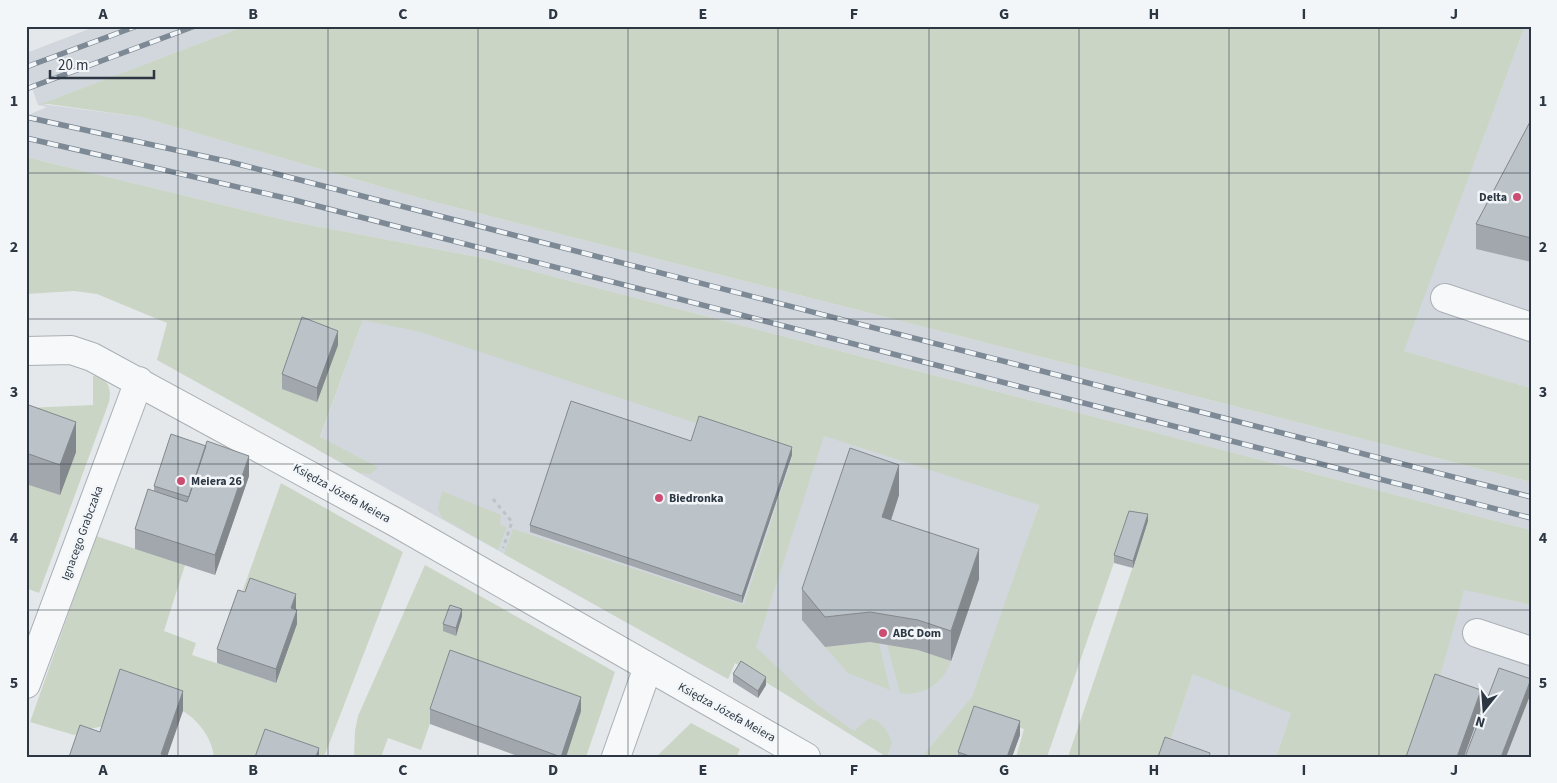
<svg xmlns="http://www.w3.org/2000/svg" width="1557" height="783" font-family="'Source Sans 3',sans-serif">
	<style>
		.built { fill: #d2d7dd }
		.green { fill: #cbd5c5 }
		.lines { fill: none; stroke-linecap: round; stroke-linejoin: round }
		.minor-casing { stroke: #a9afb5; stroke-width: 30 }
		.path { stroke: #bdc2c6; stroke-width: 3; stroke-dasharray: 4 4; stroke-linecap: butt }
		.minor { stroke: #f6f8f9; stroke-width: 28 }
		.rail-casing { stroke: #7d8994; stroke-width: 5.5 }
		.rail { stroke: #f3f6f8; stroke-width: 4; stroke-dasharray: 11; stroke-linecap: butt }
		.wall { fill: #a1a7ac }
		.shaded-wall { fill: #83888c }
		.building { fill: #bbc2c8; stroke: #83888c }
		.grid { fill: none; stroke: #2c3743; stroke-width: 1; stroke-opacity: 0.55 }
		.poi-dot { fill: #cb4d72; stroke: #f3f6f8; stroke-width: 2 }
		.labels { text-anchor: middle; stroke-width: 5; stroke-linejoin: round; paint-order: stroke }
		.poi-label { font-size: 12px; font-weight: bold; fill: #2c3743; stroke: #f3f6f8; text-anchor: start }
		.street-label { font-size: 12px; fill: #2c3743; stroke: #f3f6f8 }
		.neatline { fill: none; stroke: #2c3743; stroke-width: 2 }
		.grid-label { font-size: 16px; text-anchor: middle; font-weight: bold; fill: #2c3743 }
	</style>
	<rect width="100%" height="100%" fill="#e4e8eb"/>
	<path class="built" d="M97,26H245L41,104L141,117L423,199L1531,482V530L478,257L289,221L26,157V116L47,107L38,105L26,71V53Z
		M1525,26H1531V388L1403,351Z
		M363,320L499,332L1039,504L958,757H887L735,663L728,679L316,449Z
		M1343,562L1276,757H1165L1193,674Z
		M1455,587L1531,605V757H1394Z"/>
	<path class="green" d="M245,26H1525L1404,351L1531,388V482L423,199L141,117L48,104L38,105Z
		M26,157L289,221L478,257L1531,530V605L1460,589L1464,591L1435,694L1413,757H1276L1291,713L1193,674L1165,757H1068L1148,522L1129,519L1047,757H1016L1024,729L972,712L958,757H922L972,697L1039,505L824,436L756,647L816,704L854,731L869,718C882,721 887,730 892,742L887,757L735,663L728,679L504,554L513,529L744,605L793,455L420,332L363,320L320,437L378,467L371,474L360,473L157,360L167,323L97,294L74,291L26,294Z
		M93,376C108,377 112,389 109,402L39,593L26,588V408L93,405Z
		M281,483L403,552L324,757H214C212,738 199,721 183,711L94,728L74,735L30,722L96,536L185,565L164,631L196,643L192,655L276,683L297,625L291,623L296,608L243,590Z
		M442,491L501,515L500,525L507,527L498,550L442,518L438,508Z
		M425,565L615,672L586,757H566L450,664L421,750L388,738L381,757H354L355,731L358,716Z
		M870,642L879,643L890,690L848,673L825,647Z
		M887,644L918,650L951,661C943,683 924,697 900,693Z
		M691,723L740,749L737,757H656Z"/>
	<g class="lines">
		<g class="minor-casing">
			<path id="minor" d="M1445,298L1531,327
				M26,351L71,350L92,357L395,522L806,757
				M1477,633L1531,651
				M26,684L139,381
				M616,757L648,667"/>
		</g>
		<path class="path" d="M493,499L512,522L503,548"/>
		<use href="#minor" class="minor"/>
		<g class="rail-casing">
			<path id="rail" d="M26,67L137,26
				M26,89L195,26
				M26,117L230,162L1531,497
				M26,138L294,200L1531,518"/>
		</g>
		<use href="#rail" class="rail"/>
	</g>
	<path class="wall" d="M1531,120V262L1476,249V224Z
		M338,345L317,402L282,389V374Z
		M26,404L76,452L60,495L26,484Z
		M691,441L792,455L742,603L530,532V525Z
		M249,476L215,575L135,549V529L154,491V486Z
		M899,495L891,520L979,579L951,661L918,650L870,642L825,647L802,620V589Z
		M1148,521L1133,568L1114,563V555Z
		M296,608L297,624L276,683L217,663V649Z
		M462,616L456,636L443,631V624Z
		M733,674L766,685L758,698L733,682Z
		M430,709L581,711L566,757H520L430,724Z
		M1020,735L1012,757H958V752Z"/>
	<path class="shaded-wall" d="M338,331V345L317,402V388Z
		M76,422V452L60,495V465Z
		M792,447V455L742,603V596Z
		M249,456V476L215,575V555Z
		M899,465V495L882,548V517Z
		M1148,514V521L1133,568V561Z
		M979,549V579L951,661V631Z
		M296,594V608L291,623V608Z
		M462,609V616L456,636V628Z
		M297,610V624L276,683V669Z
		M766,677V685L758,698V691Z
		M1531,679V693L1506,757H1501Z
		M1481,690V710L1464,757H1457Z
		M183,691V711L167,757L161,754Z
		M581,697V711L566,757H561Z
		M1020,721V735L1012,757H1007Z
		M319,748V757H316Z"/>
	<path class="building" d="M1531,120V238L1476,224Z
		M302,317L338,331L317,388L282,374Z
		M571,401L691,441L699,416L792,447L742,596L530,525Z
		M26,404L76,422L60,465L26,453Z
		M171,434L206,446L189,497L154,486Z
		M207,441L249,456L215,555L135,529L148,489L187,502Z
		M850,448L899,465L882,517L979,549L951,631L918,620L870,612L825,617L802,589Z
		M1129,511L1148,514L1133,561L1114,555Z
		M250,578L296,594L291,608L297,610L276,669L217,649L238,590L245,592Z
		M450,605L462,609L456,628L443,624Z
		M450,650L581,697L561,757L430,709Z
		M741,661L766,677L758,691L733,674Z
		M1499,668L1531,679L1501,757H1465Z
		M120,669L183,691L161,754L168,757H69L80,725L100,732Z
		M1435,674L1481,690L1457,757H1406Z
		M974,706L1020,721L1007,757H972L958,752Z
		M265,729L319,748L316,757H255Z
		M1165,737L1210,753L1209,757H1158Z"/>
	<path class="grid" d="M178,26V757M328,26V757M478,26V757M628,26V757M778,26V757M929,26V757M1079,26V757M1229,26V757M1379,26V757M26,173H1531M26,319H1531M26,464H1531M26,610H1531"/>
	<g class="poi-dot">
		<circle cx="1517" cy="197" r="5"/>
		<circle cx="181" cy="481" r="5"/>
		<circle cx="659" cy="498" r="5"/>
		<circle cx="883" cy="633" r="5"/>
	</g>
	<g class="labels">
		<g class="poi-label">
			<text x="1507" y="201" text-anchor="end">Delta</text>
			<text x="191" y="485">Meiera 26</text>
			<text x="669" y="502">Biedronka</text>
			<text x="893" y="637">ABC Dom</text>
		</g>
		<g class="street-label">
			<text transform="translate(342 493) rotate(29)" y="4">Księdza Józefa Meiera</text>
			<text transform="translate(82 533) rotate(-70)" y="4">Ignacego Grabczaka</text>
			<text transform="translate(727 712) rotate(29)" y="4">Księdza Józefa Meiera</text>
		</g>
	</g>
	<rect width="1557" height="783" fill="none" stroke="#f3f6f8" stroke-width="55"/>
	<g transform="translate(1484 710) rotate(197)" stroke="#f3f6f8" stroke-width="4" paint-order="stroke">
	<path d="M0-4L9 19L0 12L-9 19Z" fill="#2c3743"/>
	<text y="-8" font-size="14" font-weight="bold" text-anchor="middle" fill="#2c3743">N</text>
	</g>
	<path d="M50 70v8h104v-8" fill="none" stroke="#2c3743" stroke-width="2.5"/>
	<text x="58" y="70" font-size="15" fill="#2c3743" stroke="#f3f6f8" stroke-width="4" paint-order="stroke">20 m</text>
	<rect x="28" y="28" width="1502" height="728" class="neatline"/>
	<g class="grid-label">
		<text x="103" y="19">A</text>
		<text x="253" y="19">B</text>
		<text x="403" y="19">C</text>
		<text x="553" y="19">D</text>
		<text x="703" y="19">E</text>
		<text x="854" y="19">F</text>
		<text x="1004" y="19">G</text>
		<text x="1154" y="19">H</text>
		<text x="1304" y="19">I</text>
		<text x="1454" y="19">J</text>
		<text x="14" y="106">1</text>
		<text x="1543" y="106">1</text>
		<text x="14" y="252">2</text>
		<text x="1543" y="252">2</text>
		<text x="14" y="397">3</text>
		<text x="1543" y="397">3</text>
		<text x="14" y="543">4</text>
		<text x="1543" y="543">4</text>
		<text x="14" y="688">5</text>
		<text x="1543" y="688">5</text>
		<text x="103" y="775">A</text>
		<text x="253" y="775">B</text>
		<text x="403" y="775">C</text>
		<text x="553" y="775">D</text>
		<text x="703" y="775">E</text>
		<text x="854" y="775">F</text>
		<text x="1004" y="775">G</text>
		<text x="1154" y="775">H</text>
		<text x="1304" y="775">I</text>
		<text x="1454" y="775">J</text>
	</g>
</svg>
